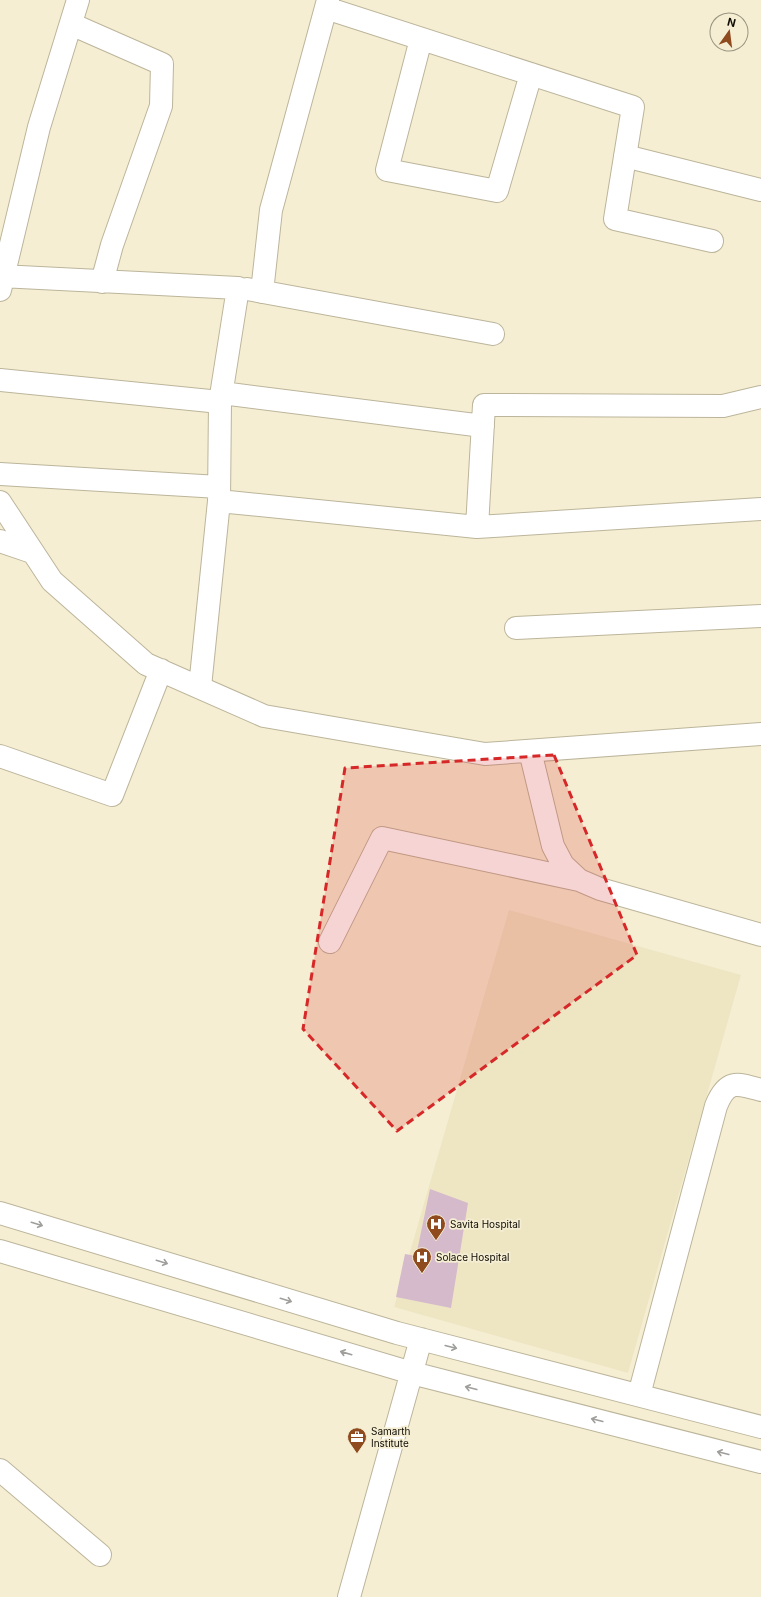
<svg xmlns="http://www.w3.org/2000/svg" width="761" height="1597" font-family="Inter,sans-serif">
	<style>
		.built { fill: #eee6c3 }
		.building { fill: #d4bacb }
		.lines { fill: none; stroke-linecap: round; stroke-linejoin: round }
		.minor-casing { stroke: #bcb59b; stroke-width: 24 }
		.minor { stroke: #fff; stroke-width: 22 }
		.oneway { stroke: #9f9e9b }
		.marked { fill: #d62828; fill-opacity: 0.2; stroke: #d62828; stroke-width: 3; stroke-dasharray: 8 5; stroke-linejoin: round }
		.labels { text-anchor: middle; stroke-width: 3.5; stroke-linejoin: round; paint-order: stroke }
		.poi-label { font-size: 10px; fill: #0f0c04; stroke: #f5eed3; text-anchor: start }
	</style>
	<rect width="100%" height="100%" fill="#f5eed3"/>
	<path class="built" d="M509,910L741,975L628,1373L394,1307Z"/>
	<path class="building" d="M430,1189L468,1203L451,1308L396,1297L405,1254L416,1256Z"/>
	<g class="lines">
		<g class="minor-casing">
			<path id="minor" d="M326,8L633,107L615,219L712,241
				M71,24L162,64L161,106L112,245L102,282
				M421,39L387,170L497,191L531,74
				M625,156L761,190
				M0,276L238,288L220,402L219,501L477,527L761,509
				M247,289L493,334
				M0,290L39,127L78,0
				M262,292L271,210L328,0
				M0,380L220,402
				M222,393L483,426
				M0,474L219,487
				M0,502L52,581L146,664L264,716L485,754L761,734
				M477,527L484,405L723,406L761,397
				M0,541L32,552
				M516,628L761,616
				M200,687L219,501
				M530,751L553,846L563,865L579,880L600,889L761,935
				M0,756L112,795L161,670
				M330,942L382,838L579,880
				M0,1213L397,1333L761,1427
				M0,1251L412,1373L761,1462
				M639,1395L716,1106C727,1079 737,1083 761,1090
				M0,1470L100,1555
				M349,1597L421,1339"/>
		</g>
		<use href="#minor" class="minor"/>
	</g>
	<defs><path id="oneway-shaft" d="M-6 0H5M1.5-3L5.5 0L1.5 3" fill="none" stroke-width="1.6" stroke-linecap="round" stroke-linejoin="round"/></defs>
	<g class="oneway">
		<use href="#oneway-shaft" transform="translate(37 1224) rotate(17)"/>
		<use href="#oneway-shaft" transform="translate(162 1262) rotate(17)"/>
		<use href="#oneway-shaft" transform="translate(286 1300) rotate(17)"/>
		<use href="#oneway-shaft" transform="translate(451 1347) rotate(14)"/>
		<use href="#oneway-shaft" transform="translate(346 1353) rotate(-164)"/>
		<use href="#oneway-shaft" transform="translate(471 1388) rotate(-166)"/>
		<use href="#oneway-shaft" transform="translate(597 1420) rotate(-166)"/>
		<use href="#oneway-shaft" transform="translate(723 1453) rotate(-166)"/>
	</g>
	<path class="marked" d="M554,755L637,955L397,1131L303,1029L345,768Z"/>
	<defs>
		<g id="hospital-pin" transform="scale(1)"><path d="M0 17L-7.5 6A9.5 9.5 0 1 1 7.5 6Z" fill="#8f4b1e" stroke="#f5eed3"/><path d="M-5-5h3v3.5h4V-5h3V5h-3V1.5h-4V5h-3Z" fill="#fff"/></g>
		<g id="office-pin" transform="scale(1)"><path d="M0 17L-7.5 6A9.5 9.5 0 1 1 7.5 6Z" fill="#8f4b1e" stroke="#f5eed3"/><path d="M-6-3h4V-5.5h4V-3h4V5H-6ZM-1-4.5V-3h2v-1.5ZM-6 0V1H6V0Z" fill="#fff"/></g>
	</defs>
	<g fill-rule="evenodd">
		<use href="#hospital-pin" x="436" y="1224"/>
		<use href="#hospital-pin" x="422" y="1257"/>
		<use href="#office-pin" x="357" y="1437"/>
	</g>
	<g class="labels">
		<g class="poi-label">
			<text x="450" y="1228">Savita Hospital</text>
			<text x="436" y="1261">Solace Hospital</text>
			<text x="371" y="1435">Samarth<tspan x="371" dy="12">Institute</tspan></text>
		</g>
	</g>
	<g transform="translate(729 32) rotate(14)"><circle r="19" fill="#f5eed3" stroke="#999480"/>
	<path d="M0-3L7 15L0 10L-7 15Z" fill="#8f4b1e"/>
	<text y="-6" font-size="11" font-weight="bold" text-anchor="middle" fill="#0f0c04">N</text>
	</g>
</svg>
